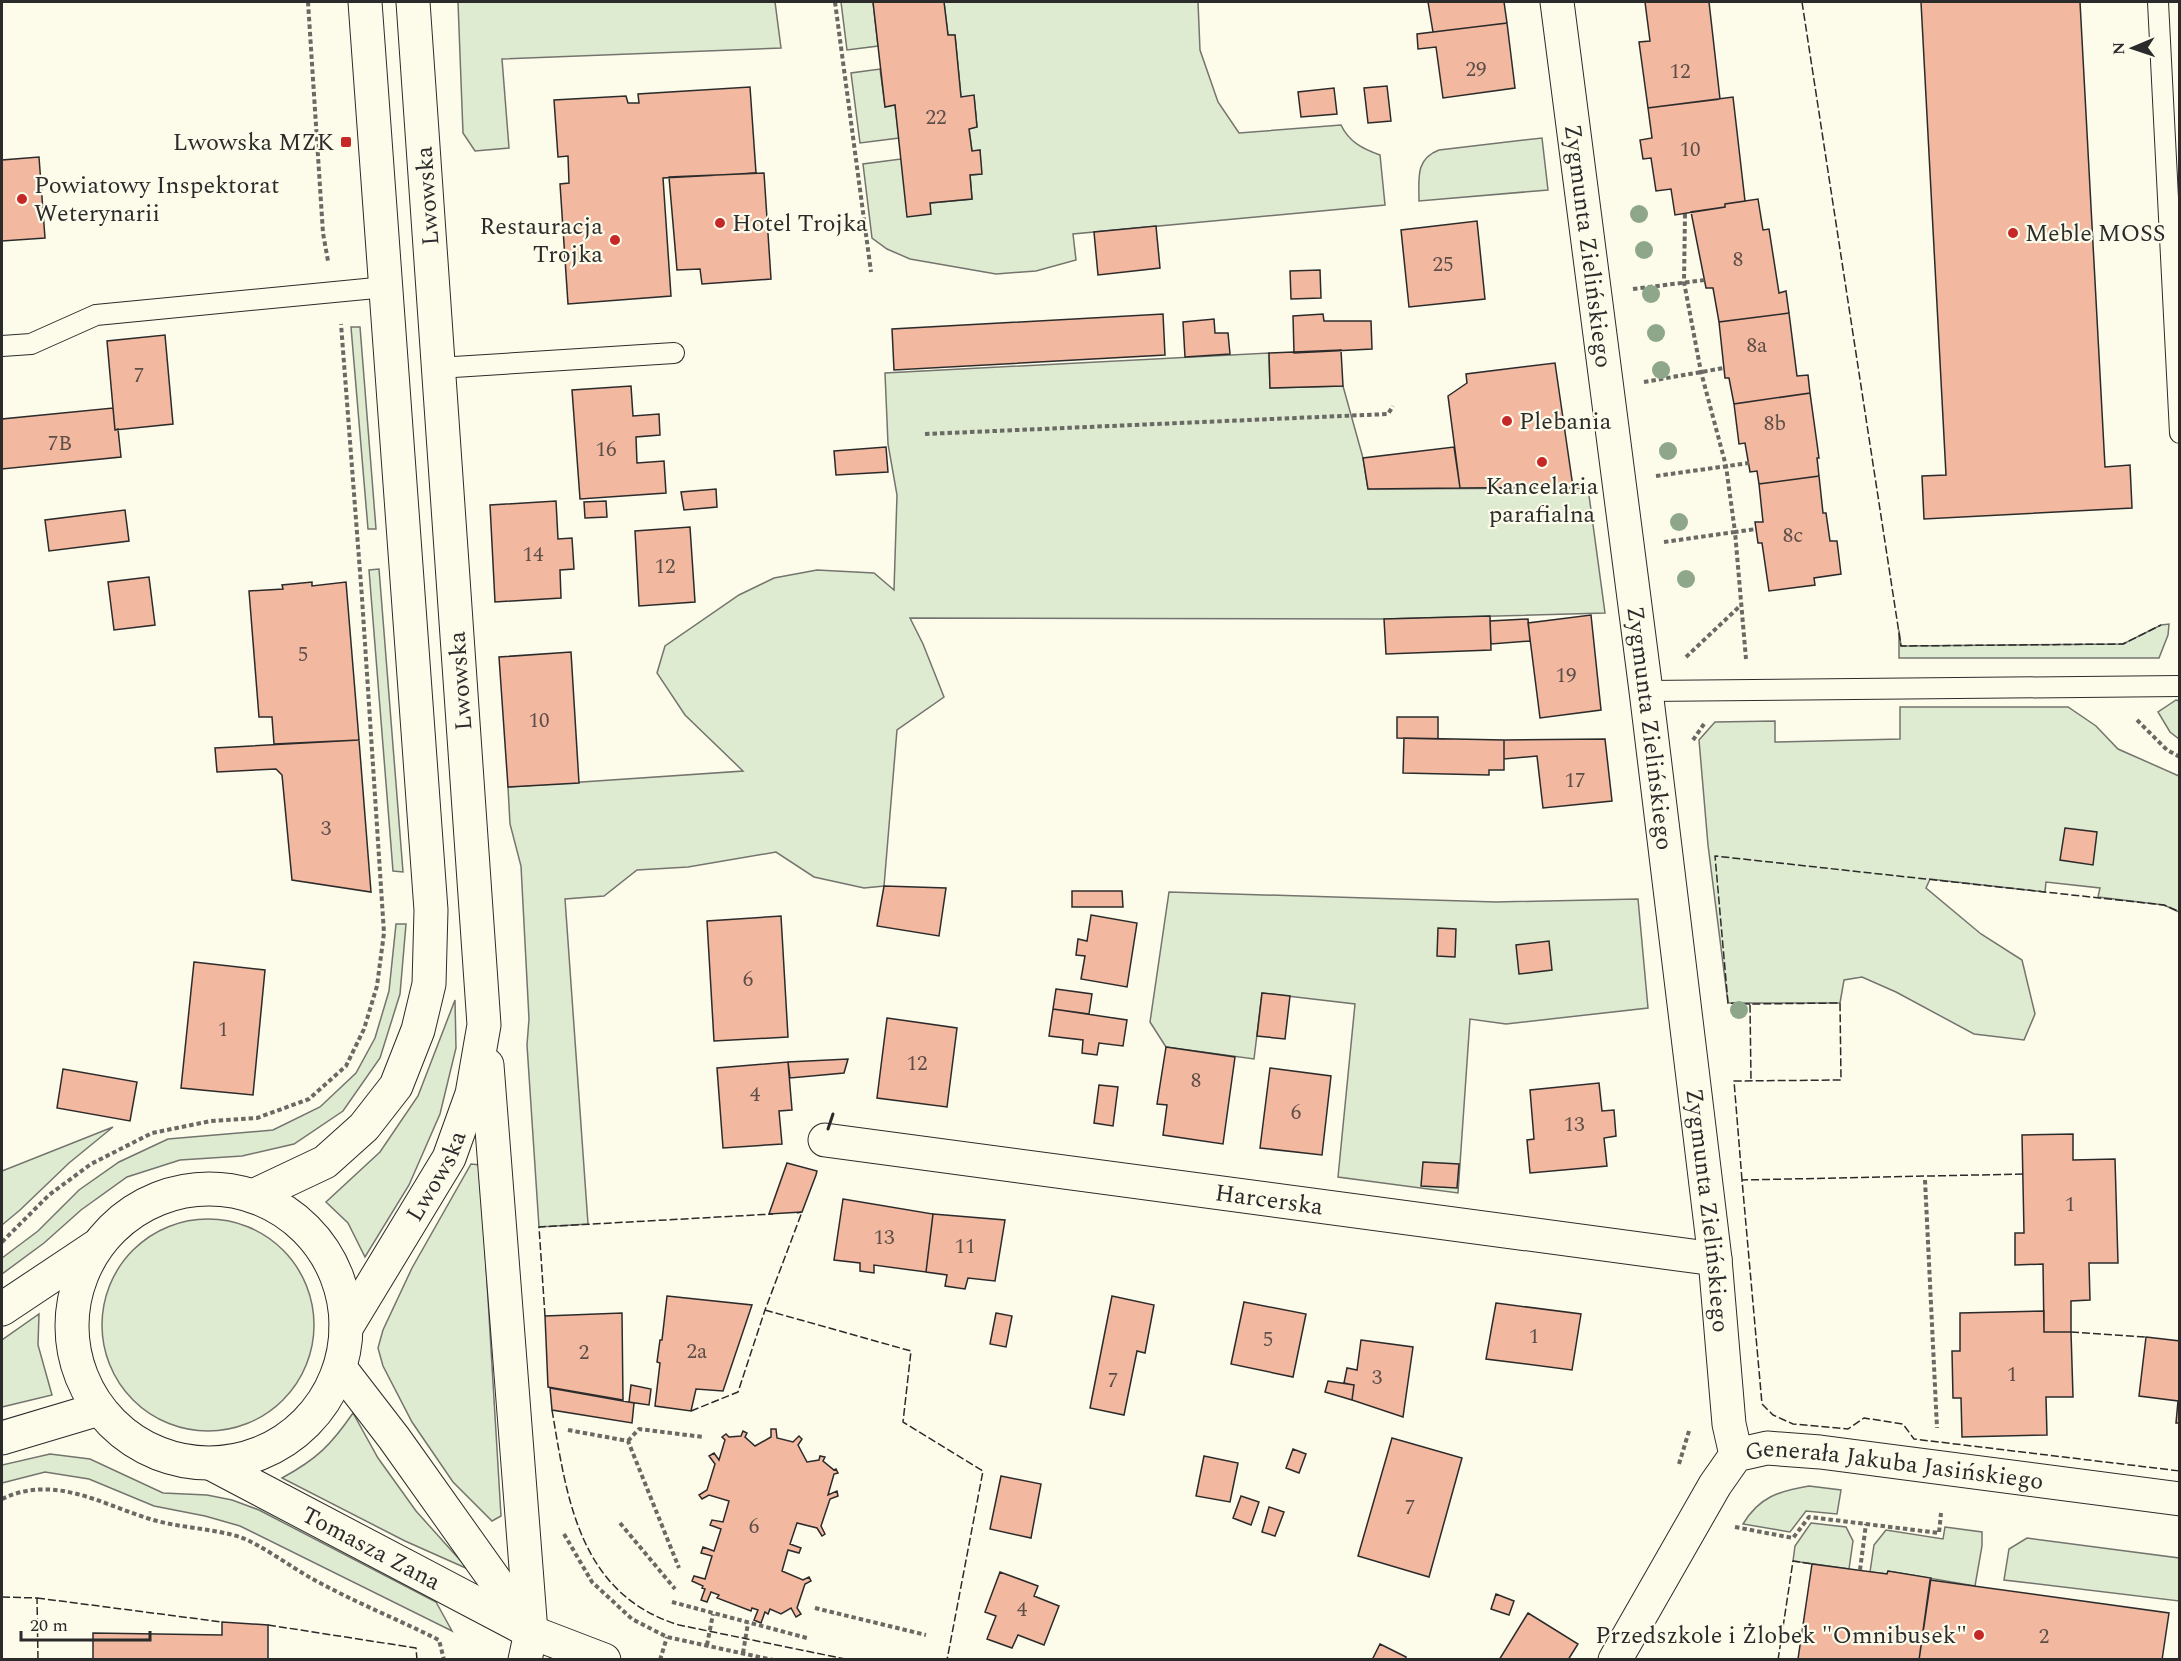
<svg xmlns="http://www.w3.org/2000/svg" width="2181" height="1661" font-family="Spectral,serif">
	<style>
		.green { fill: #deebd1; stroke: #74746e; stroke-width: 1.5 }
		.building { fill: #f2b8a0; stroke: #2b2b2b; stroke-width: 1.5 }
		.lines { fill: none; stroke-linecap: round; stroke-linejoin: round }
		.lane-casing { stroke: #2b2b2b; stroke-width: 22 }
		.street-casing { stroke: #2b2b2b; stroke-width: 35 }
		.secondary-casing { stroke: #2b2b2b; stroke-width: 35 }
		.primary-casing { stroke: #2b2b2b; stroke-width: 35 }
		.highway-casing { stroke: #2b2b2b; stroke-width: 35 }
		.path { stroke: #6a6964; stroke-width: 4; stroke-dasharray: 4.5 3; stroke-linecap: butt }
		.lane { stroke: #fdfbea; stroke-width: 20 }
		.street { stroke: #fdfbea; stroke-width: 33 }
		.secondary { stroke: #fdfbea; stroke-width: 33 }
		.primary { stroke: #fdfbea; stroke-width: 33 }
		.highway { stroke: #fdfbea; stroke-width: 33 }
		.fence { stroke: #2b2b2b; stroke-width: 1.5; stroke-dasharray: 8 3; stroke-linecap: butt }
		.wall { stroke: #2b2b2b; stroke-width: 3 }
		.tree { fill: #8ea78a }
		.poi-dot { fill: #c62828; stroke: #fdfbea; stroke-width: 2 }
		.labels { text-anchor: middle; stroke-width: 4.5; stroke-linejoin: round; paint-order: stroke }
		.number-label { font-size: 21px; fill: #5d4e48 }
		.poi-label { font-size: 24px; fill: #2b2b2b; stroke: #fdfbea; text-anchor: start }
		.street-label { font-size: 24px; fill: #2b2b2b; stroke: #fdfbea }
	</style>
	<rect width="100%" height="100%" fill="#fdfbea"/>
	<path class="green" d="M458,2H775L781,48L502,59L509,148L475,151L463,133Z
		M841,2H873L878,46L847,50Z
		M944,2H1198L1200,50L1218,102L1239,133L1341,125C1349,142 1363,149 1380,155L1385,205L1073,234L1076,260L1036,271L996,274L910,259L887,249L872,238L863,164L901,159L930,203L972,199L970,175L981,174L980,150L972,151L969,129L977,127L974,96L961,97L955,35H948Z
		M880,69L885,106L895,105L899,138L860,143L851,73Z
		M1542,138L1548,190L1419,201C1419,179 1415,159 1439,150Z
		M351,327H360L376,529H368Z
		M1269,353L1270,388L1343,386L1363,458L1368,489L1588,488L1605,613L1384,619L910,618L923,644L944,697L897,730L884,886L864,888L814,877L776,852L688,867L637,870L604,896L565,899L588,1224L539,1227L527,1045L529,1019L521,866L510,824L508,787L743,771L685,715L657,673L665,646L739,595L774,578L817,570L874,573L894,590L897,495L888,444L885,373Z
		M379,569L403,872L393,871L369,570Z
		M2169,624L2168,635L2159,658H1899V630L1901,646L2123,644L2161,625Z
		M2176,700L2179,701V739L2170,732L2158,712Z
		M1900,707H2068L2096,726L2118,749L2179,776V912L2164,905L2098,897L2100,888L2046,882L2045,892L1930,879L1926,888L1981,934L2022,960L2035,1014L2024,1040L1974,1034L1896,992L1862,977L1844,980L1840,1003H1728L1708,845L1699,740L1715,722L1775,721V742L1900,739Z
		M1169,892L1496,902L1638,899L1648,1008L1506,1024L1470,1019L1458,1193L1338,1177L1355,1004L1262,993L1254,1059L1166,1047L1150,1022Z
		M396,924H406L400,994L380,1058L343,1111L294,1144L242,1156L180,1160L127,1177L81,1210L44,1243L2,1274V1258L38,1231L79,1190L119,1162L168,1139L273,1130L320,1107L356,1073L375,1038L389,991Z
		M455,1000L456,1048L440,1114L409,1185L365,1257L348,1223L326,1202L380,1152L418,1096Z
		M113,1127L69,1163L20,1210L2,1225V1171Z
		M471,1164L480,1165L501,1516L492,1521L453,1482L412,1422L383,1366L378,1348L383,1330L412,1268Z
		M102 1325a106 106 0 1 1 212 0a106 106 0 1 1-212 0Z
		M39,1314L38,1345L52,1395L2,1407V1340Z
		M353,1413L378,1458L416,1511L468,1569L405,1541L282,1478C317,1459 331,1445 353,1413Z
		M50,1454L90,1459L163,1493L207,1495L232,1500L259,1510L436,1602L452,1631L240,1526L205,1516L154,1506L89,1479L45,1472L2,1483V1465Z
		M1809,1486L1841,1490L1837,1514L1806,1511L1790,1532L1743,1524C1759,1497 1779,1491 1809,1486Z
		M1811,1523L1846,1527L1853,1541L1849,1569L1793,1561L1795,1546Z
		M1945,1527L1982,1532V1546L1975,1586L1888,1571L1887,1574L1870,1572L1874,1545L1886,1530L1943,1539Z
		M2027,1538L2179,1558V1601L2004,1580L2009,1549Z"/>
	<path class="building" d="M873,2H944L948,35H955L961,97L974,95L977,127L969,129L972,151L980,150L982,174L970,175L972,199L930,203L931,214L907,217L895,105L885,107Z
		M1428,2H1504L1507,23L1433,32Z
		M1645,2H1709L1720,99L1648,108L1639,42L1650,41Z
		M1921,2H2080L2105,467L2130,465L2132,508L1924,519L1922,476L1946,475Z
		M1507,23L1515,88L1443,98L1436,47L1418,49L1417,34Z
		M1387,86L1391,121L1368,123L1364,88Z
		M750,87L756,173L663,178L671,296L568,304L560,184L569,183L568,156L558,157L554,100L626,96L628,103H639L638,94Z
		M1334,88L1337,114L1301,117L1298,92Z
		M1733,97L1745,201L1725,204V207L1675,215L1671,189L1656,191L1651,158L1643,159L1640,140L1652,138L1648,108Z
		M39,157L45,238L2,241V160Z
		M764,173L771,279L702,284L700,269L677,270L669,177Z
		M1758,199L1763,230L1769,229L1779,293L1786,291L1789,313L1719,322L1713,288H1706L1691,212L1725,207V204Z
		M1477,221L1485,299L1409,307L1401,230Z
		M1156,226L1160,268L1098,275L1094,232Z
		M1320,270L1321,298L1291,299L1290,271Z
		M1789,313L1797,376L1808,375L1810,393L1734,404L1729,378H1725L1719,322Z
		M1163,314L1165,355L894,370L892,329Z
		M1323,314L1324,321H1371L1372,349L1294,353L1293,316Z
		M1214,319L1215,333H1228L1230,354L1185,357L1183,322Z
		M165,335L173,424L115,430L107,341Z
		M1341,350L1343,386L1270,388L1269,353Z
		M1555,363L1573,487L1460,488L1448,396L1467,383L1466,374Z
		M631,386L633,416L659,414L660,435L636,437L637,463L664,461L666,493L580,499L572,390Z
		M1810,393L1819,458H1817L1819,476L1759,484L1757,471L1750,472L1745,443L1739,444L1734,404Z
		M113,408L115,430L118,429L121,457L2,469V419Z
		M886,447L888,472L836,475L834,451Z
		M1454,447L1460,488L1368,489L1363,458Z
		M1819,476L1823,513H1826L1830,541H1837L1841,574L1814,578L1815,585L1769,591L1762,543H1758L1755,522H1763L1759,484Z
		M716,489L717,507L684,510L681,492Z
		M556,501L558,539L572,538L574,569L560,570L561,598L495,602L490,505Z
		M606,501L607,517L585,518L584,502Z
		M125,510L129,541L49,551L45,520Z
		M690,527L695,602L639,606L635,531Z
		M149,577L155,625L114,630L108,582Z
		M312,582V586L346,582L359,740L274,744L272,717H259L249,591L283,589L282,585Z
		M1591,615L1601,710L1540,718L1528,623Z
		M1490,616L1491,650L1386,654L1384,619Z
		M1528,619L1530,641L1491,644L1490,621Z
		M571,652L579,783L508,787L499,657Z
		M1397,717H1438V739L1397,738Z
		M1404,738L1504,740V770H1489V775L1403,773Z
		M1605,739L1612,801L1543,808L1537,756L1504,759V740Z
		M359,740L371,892L292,880L282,775L276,769L217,772L215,748Z
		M2065,828L2097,832L2093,865L2060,860Z
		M884,886L946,888L939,936L877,926Z
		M1072,891H1122L1123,907H1072Z
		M1091,915L1137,923L1127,987L1081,979L1085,956L1076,955L1078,939L1087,941Z
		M781,916L788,1037L714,1041L707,921Z
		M1438,928L1456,929L1455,957L1437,956Z
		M1549,941L1552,970L1519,974L1516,945Z
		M194,962L265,970L253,1095L181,1088Z
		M1056,989L1092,994L1089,1014L1053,1009Z
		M1262,993L1290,996L1285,1039L1257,1036Z
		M1053,1009L1127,1020L1123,1046L1099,1043L1097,1055L1082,1053L1083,1040L1049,1036Z
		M887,1018L957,1028L947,1107L877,1098Z
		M1166,1047L1235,1057L1223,1144L1163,1135L1167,1105L1157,1104Z
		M848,1059L844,1073L790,1078L788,1062Z
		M788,1062L792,1110L779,1111L782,1144L723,1148L717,1068Z
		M1270,1068L1331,1076L1322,1155L1260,1148Z
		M63,1069L137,1082L130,1121L57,1108Z
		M1599,1083L1602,1111L1614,1110L1616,1136L1604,1138L1607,1166L1530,1173L1527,1140L1534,1139L1530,1090Z
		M1099,1085L1118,1087L1113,1126L1094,1123Z
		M2073,1134V1160L2115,1159L2118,1263H2089L2090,1300L2071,1301V1332H2044L2043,1264L2015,1265V1233H2024L2022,1135Z
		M1423,1162L1459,1164L1457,1188L1421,1186Z
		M787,1163L817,1171L816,1175L802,1212L769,1214Z
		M843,1199L933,1214L926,1272L874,1265V1273L860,1271V1263L834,1260Z
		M933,1214L1005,1220L995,1281L968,1278L965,1289L945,1286L947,1275L926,1272Z
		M667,1296L752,1305L723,1391L696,1389L691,1411L655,1406L660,1363L657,1362L660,1340H662Z
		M1112,1296L1154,1305L1145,1353L1137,1351L1124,1415L1090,1408Z
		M1244,1302L1306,1314L1293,1377L1231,1364Z
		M1496,1303L1581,1314L1572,1370L1486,1359Z
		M2044,1311V1332H2071L2073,1397H2046L2047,1435L1962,1437L1961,1398H1953L1952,1351H1960V1313Z
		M622,1313L623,1400L548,1387L545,1316Z
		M996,1313L1012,1316L1006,1347L990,1344Z
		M2146,1337L2180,1341V1423H2176L2178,1401L2139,1396Z
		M1361,1340L1413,1347L1403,1417L1352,1400L1354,1385L1344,1383L1347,1368L1357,1370Z
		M1328,1381L1354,1385L1352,1400L1325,1392Z
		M631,1385L651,1389L649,1405L629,1402Z
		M550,1388L634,1403L632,1423L552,1410Z
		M771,1429H776L777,1438L793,1442L799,1436L802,1439L798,1445L807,1462L819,1460L820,1456L825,1457L823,1461L834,1470L836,1469L838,1473L834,1474L828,1495L837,1491L838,1496L830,1499L821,1526L825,1534L822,1536L817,1528L797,1523L790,1544L801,1548L799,1553L788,1550L782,1571L803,1580L809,1577L811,1581L805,1584L797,1608L801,1614L796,1617L791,1608L781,1614L770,1609L768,1614L765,1612L761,1623L754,1620L758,1610L752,1608L751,1611L717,1598L719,1595L711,1592L707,1602L701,1600L705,1589L702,1588L703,1586L692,1581L694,1576L705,1579L712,1556L701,1553L703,1547L714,1551L721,1529L710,1525L712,1520L723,1522L729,1501L709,1495L702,1499L699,1495L707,1490L715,1464L709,1456L714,1453L719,1460L725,1440L722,1437L726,1434L729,1437L741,1436L743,1431L747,1433L745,1437L755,1446L771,1437Z
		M1392,1438L1462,1458L1429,1577L1358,1556Z
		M1293,1449L1306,1454L1299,1473L1286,1468Z
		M1204,1456L1238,1463L1230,1502L1196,1496Z
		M1001,1476L1041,1484L1031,1538L990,1529Z
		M1241,1496L1259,1502L1251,1525L1233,1518Z
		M1269,1507L1284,1512L1275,1536L1262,1532Z
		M1812,1564L1887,1574L1888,1571L1931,1578L1919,1660L1798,1659Z
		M1000,1572L1038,1586L1034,1596L1059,1606L1044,1645L1018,1635L1012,1648L987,1639L996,1616L985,1612Z
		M1930,1580L2169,1613L2162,1660H1919Z
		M1496,1594L1514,1601L1509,1615L1491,1609Z
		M1528,1613L1578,1644L1568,1660H1499Z
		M222,1622L268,1625V1660H93V1633L222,1635Z
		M1380,1644L1406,1657L1405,1660H1372Z"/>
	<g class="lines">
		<g class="lane-casing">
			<path id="lane" d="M2158,2L2180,433
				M2,346L31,344L96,315L386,287
				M438,368L674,353
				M1646,691L2180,686"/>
		</g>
		<g class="street-casing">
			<g id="street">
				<path id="s1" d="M1557,2L1646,691L1715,1259L1729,1424L1736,1455"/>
				<path id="s2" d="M825,1140L1715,1259"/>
				<path d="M525,1660L531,1632"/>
			</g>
		</g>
		<g class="secondary-casing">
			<g id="secondary">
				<path id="s3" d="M1615,1660L1715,1485L1736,1455L1767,1448L1820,1452L2180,1499"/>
			</g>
		</g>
		<g class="primary-casing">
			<g id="primary">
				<path d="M340,1368L394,1438L529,1628"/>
				<path id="s4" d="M212,1464L531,1632L604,1660"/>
			</g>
		</g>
		<g class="highway-casing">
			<g id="highway">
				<path d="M487,1065L531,1632"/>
				<circle cx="209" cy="1326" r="137"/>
				<path d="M253,1196L325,1162L364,1127L396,1086L418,1030L429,984L431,910L365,2"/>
				<path d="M2,1309L95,1247"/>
				<path id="s5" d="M346,1328L449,1158L472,1094L484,1025L413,2"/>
				<path d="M2,1438L99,1409"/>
			</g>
		</g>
		<path class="path" d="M308,2L323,233L328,261
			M835,2L871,272
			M1685,214L1684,282L1701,372L1726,466L1735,532L1756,529
			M1633,289L1705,280
			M1644,382L1724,368
			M925,434L1388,414L1393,406
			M1656,476L1749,463
			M1664,542L1735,532L1746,659
			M1686,657L1741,605
			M2137,720L2167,750L2180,757
			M1693,740L1704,724
			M1925,1180L1937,1428
			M2,1242L49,1195L91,1164L152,1133L211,1121L257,1118L309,1099L346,1066L364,1029L377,986L384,933L362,598L341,324
			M568,1430L628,1441L679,1568
			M628,1441L639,1429L703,1437
			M1679,1464L1689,1431
			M2,1499C54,1474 101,1504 150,1519C179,1528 211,1528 240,1537C260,1544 291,1567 311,1578C352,1601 397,1619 439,1640L444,1660
			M620,1523L675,1589
			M1735,1527L1793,1538L1809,1517L1939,1533L1941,1513
			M564,1534L592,1582L632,1619L667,1637L773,1660
			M1860,1570L1866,1524
			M672,1602L807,1638
			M815,1608L926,1635
			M707,1645L713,1614
			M743,1653L748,1623
			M660,1660L667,1637"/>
		<use href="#lane" class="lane"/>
		<use href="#street" class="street"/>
		<use href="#secondary" class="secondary"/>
		<use href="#primary" class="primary"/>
		<use href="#highway" class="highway"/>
		<path class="fence" d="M1802,2L1901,646L2123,644L2161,625
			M1750,1004L1728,1003L1715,856L2164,905L2180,912
			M2023,1174L1742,1180L1762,1404L1773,1415L1793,1424L1848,1429L1864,1418L1903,1424L1914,1439L2180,1471
			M1742,1180L1734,1081L1841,1080L1840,1003L1750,1004L1751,1081
			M765,1310L911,1351L903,1422L983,1471L947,1660
			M545,1316L539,1227L773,1214
			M2071,1332L2146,1337
			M552,1410C567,1499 579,1594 679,1625L850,1660
			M691,1411L738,1392L765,1310L802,1212L797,1213
			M2,1597L37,1598L38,1660
			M37,1598L222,1622
			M268,1625L416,1648L417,1660
			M1778,1660L1793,1561L1812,1564"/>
		<path class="wall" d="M828,1129L833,1114"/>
	</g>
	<g class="tree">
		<circle cx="1639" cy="214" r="9"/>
		<circle cx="1644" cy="250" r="9"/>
		<circle cx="1651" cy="294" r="9"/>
		<circle cx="1656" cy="333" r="9"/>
		<circle cx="1661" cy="370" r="9"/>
		<circle cx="1668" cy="451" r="9"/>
		<circle cx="1679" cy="522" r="9"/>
		<circle cx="1686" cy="579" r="9"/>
		<circle cx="1739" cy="1010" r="9"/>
	</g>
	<g class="poi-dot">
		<rect x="340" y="136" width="12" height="12" rx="3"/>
		<circle cx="22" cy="199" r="6"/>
		<circle cx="720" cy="223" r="6"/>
		<circle cx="2013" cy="233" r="6"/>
		<circle cx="615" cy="240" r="6"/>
		<circle cx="1507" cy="421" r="6"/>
		<circle cx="1542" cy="462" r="6"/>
		<circle cx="1979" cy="1635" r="6"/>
	</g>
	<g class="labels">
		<g class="number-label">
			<text x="1476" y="76">29</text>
			<text x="1680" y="78">12</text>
			<text x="936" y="124">22</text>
			<text x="1690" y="156">10</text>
			<text x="1738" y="266">8</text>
			<text x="1443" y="271">25</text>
			<text x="1757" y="352">8a</text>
			<text x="139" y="382">7</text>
			<text x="1775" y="430">8b</text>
			<text x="60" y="450">7B</text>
			<text x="606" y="456">16</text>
			<text x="1793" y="542">8c</text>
			<text x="533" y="561">14</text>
			<text x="665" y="573">12</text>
			<text x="303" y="661">5</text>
			<text x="1566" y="682">19</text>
			<text x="539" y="727">10</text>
			<text x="1575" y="787">17</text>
			<text x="326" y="835">3</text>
			<text x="748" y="986">6</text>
			<text x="223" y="1036">1</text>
			<text x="917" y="1070">12</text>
			<text x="1196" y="1087">8</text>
			<text x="755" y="1101">4</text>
			<text x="1296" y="1119">6</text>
			<text x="1574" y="1131">13</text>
			<text x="2070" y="1211">1</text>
			<text x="884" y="1244">13</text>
			<text x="965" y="1253">11</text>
			<text x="1534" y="1343">1</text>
			<text x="1268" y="1346">5</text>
			<text x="697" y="1358">2a</text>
			<text x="584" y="1359">2</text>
			<text x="2012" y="1381">1</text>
			<text x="1377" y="1384">3</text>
			<text x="1113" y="1387">7</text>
			<text x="1410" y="1514">7</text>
			<text x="754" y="1533">6</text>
			<text x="1022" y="1616">4</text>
			<text x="2044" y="1643">2</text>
		</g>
		<g class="poi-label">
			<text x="334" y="150" text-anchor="end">Lwowska MZK</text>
			<text x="34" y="193">Powiatowy Inspektorat<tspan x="34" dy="28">Weterynarii</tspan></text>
			<text x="732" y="231">Hotel Trojka</text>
			<text x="603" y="234" text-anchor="end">Restauracja<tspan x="603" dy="28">Trojka</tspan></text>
			<text x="2025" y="241">Meble MOSS</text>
			<text x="1519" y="429">Plebania</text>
			<text x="1542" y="494" text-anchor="middle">Kancelaria<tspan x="1542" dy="28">parafialna</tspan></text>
			<text x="1967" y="1643" text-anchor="end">Przedszkole i Żlobek "Omnibusek"</text>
		</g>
		<g class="street-label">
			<text transform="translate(427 196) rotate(-94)" y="8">Lwowska</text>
			<text dy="8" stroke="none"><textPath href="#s1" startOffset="246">Zygmunta Zielińskiego</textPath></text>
			<text transform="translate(460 681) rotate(-94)" y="8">Lwowska</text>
			<text dy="8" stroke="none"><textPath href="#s1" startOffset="732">Zygmunta Zielińskiego</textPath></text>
			<text dy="8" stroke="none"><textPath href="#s5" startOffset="177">Lwowska</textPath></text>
			<text dy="8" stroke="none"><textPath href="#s2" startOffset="448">Harcerska</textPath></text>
			<text dy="8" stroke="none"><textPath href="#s1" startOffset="1218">Zygmunta Zielińskiego</textPath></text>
			<text dy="8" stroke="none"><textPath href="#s3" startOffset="398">Generała Jakuba Jasińskiego</textPath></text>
			<text dy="8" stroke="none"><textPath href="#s4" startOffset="180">Tomasza Zana</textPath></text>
		</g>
	</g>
	<rect width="2181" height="1661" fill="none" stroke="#2b2b2b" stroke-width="6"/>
	<g transform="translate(2133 48) rotate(268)" stroke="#fdfbea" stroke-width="4.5" paint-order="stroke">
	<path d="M0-4.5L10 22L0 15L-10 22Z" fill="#2b2b2b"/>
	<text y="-9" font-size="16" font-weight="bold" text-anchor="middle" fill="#2b2b2b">N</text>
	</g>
	<path d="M21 1631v9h129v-9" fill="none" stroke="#2b2b2b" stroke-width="3"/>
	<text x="30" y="1631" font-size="18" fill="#2b2b2b" stroke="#fdfbea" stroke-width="4.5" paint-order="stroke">20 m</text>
</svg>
